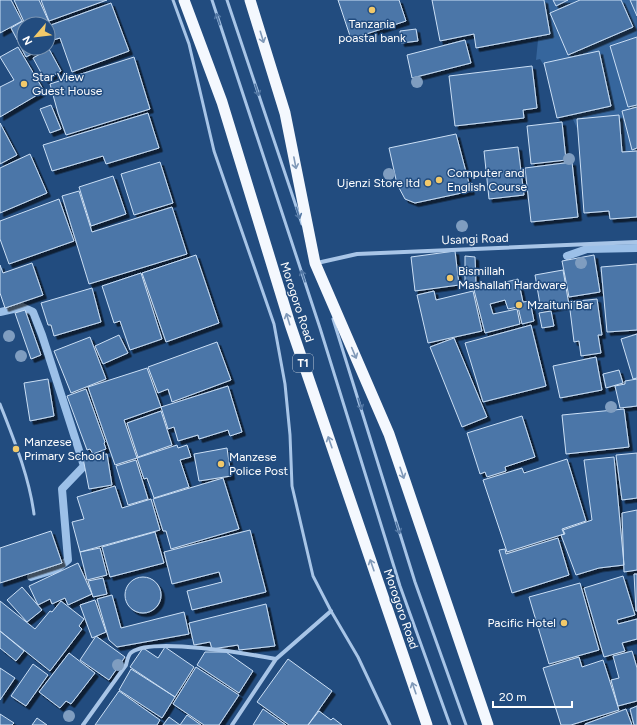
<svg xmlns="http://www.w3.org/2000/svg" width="637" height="725" font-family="Figtree,sans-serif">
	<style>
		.green { fill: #36669d }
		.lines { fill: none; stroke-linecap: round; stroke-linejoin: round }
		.stream { stroke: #9cc0e8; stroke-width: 8 }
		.building { fill: #4b76a8; stroke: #cbdff5; filter: url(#shadow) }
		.service { stroke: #a8c5e7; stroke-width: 3 }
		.minor { stroke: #a8c5e7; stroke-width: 4 }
		.trunk { stroke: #f4f8fe; stroke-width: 11 }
		.tree { fill: #7f9dc0 }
		.oneway { stroke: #5176a3 }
		.oneway2 { stroke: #8099b8 }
		.poi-dot { fill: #f2c96a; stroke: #224c7f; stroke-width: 1.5 }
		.labels { text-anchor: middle; stroke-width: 3; stroke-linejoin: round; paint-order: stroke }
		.shield { fill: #224c7f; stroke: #bdc9d9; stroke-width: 1 }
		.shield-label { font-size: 11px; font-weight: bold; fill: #fff }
		.poi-label { font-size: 12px; fill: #fff; stroke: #224c7f; text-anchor: start }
		.street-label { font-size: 12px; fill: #fff; stroke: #224c7f }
	</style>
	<defs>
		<filter id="shadow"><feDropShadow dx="3.5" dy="3.5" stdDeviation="0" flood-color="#0009"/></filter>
	</defs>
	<rect width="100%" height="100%" fill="#224c7f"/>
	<path class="green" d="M536,0H637V191L583,142L564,99L540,59L536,60L540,20Z"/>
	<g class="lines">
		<path class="stream" d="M567,256L587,249L637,248
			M0,312L22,307L33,312L42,335L84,466L62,489L68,560L57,569L31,577"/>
	</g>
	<path class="building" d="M0,0H11L22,21L0,33Z
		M14,0H39L49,22L45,24H25Z
		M41,0H107L49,21Z
		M338,0H399L406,21L351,39Z
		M432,0H544L550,34L476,48L474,34L440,41Z
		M553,0H568L556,6Z
		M580,0H621L633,27L568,55L550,13Z
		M630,0H637V16Z
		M111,3L129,51L72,72L60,38L50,41L48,37V26Z
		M23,21L24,24V48H43L26,57L11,28Z
		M416,29L418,41L401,43L400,31Z
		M637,37V105L628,107L610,46Z
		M465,40L471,63L412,78L407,55Z
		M18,47L44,91L0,117V87L14,80L0,57Z
		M49,49L61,71L45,80L33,58Z
		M599,51L611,106L557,118L544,63Z
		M134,57L150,109L66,135L58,113L50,84Z
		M532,66L537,108L523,110L524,118L455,126L449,76Z
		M51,105L61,129L50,133L40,109Z
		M637,107V148L632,150L622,111Z
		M148,113L159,148L106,164L103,156L52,171L43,145Z
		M619,115L622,152L637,151V217L610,219L609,211L584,213L577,119Z
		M562,122L566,160L531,164L527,126Z
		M0,123L17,155L0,164Z
		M456,134L471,191L415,203L405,199L397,184L389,148Z
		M518,147L524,195L489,199L484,151Z
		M30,154L47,193L0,213V168Z
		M160,162L173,203L134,215L121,174Z
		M572,162L578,217L531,222L525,168Z
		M113,176L126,214L91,226L79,187Z
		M79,191L92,232L172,207L187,254L89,284L62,196Z
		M59,199L74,241L9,264L0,239V221Z
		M455,251L459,285L415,291L411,257Z
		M196,255L219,323L166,342L142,273Z
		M594,255L600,292L569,297L562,261Z
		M465,256L475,257L476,285H465Z
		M32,263L43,295L5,308L0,293V265L3,273Z
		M637,264V330L607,332L601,267Z
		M563,270L569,305L541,310L535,275Z
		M141,273L162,339L130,350L120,321L114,323L102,286Z
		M518,279L523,302L530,301L534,321L522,324L518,307L508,309L505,300L490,304L493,314L517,309L520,324L485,333L474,290Z
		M92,288L101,322L54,336L51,325H48L41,303Z
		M434,291L436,300L473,291L482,331L428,343L417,295Z
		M597,299L602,335H598L601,353L581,356L579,341L574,342L569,302Z
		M25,310L41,355L31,359L15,313Z
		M551,311L554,326L542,328L539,313Z
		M531,325L546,386L483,402L465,343Z
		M637,334V378L633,379L621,339Z
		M119,335L128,353L103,364L95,346Z
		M90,337L106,379L71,393L54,351Z
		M454,338L487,417L462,427L430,347Z
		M217,342L231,380L172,402L168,389L158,393L148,367Z
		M596,357L602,390L560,398L553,366Z
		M147,368L161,407L124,420L137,458L115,465L88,387Z
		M619,370L623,383L606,388L603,374Z
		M48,379L54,416L30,421L24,383Z
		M637,379V406L620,408L615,386L625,384V381Z
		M228,386L242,432L230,436L228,430L199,439L198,435L178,441L174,427L168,429L161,407Z
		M86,389L105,442L104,443L106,449L93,454L90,449L87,450L67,396Z
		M624,409L629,447L566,454L562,415Z
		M161,411L172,445L138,457L127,423Z
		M522,416L535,457L505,467L506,471L487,477L485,472L480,474L467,433Z
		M177,445L178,448L187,445L191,457L180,460L189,487L154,498L147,478L144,479L137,458Z
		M227,448L231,476L199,481L194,454Z
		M637,453V498L622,500L616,455Z
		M107,454L112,485L89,489L83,458Z
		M614,457L624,565L599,568L576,575L561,535L565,534L563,530L592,520L584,460Z
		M567,459L586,521L562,529L564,534L507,552L483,480L522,468L524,473Z
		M136,460L148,499L128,505L116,466Z
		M223,478L239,529L171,549L166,531H163L153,499Z
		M115,486L122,508L151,499L160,530L80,552L72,522L84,519L77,497Z
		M637,510V570L624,572L622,513Z
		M250,530L266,592L192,610L187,591L222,582L219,572L172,584L164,552Z
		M51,531L62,563L0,583V548Z
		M155,532L164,563L110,577L102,547Z
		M558,538L569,575L512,593L499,550L505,549L506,554Z
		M100,548L107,575L87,580L80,552Z
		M78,563L92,594L68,605L65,598L52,604L50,599L38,605L29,586Z
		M634,574H637V611H636Z
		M623,576L635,615L617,620L618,624L637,619V639L622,643L625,651L604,657L584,588Z
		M125 595a18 18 0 1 1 36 0a18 18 0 1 1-36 0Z
		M103,578L107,594L93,597L88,581Z
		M580,583L599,650L549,664L529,597Z
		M22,587L42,610L27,622L7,600Z
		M112,595L121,628L184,612L189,634L117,647L109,640L97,599Z
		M95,600L106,632L92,638L80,605Z
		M0,601L35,629L50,611L52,612L61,601L84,619L79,626L82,629L50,671L0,631Z
		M266,604L275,646L239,650L238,645L212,649L210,642L194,645L189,623Z
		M0,631L24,651L16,661L0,648Z
		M96,636L125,657L109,680L80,660Z
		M165,647L194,667L175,697L130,667L143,648L158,658Z
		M632,651L637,668V701L618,706L611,680L619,678L613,656Z
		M205,652H226L253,671L239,693L197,665Z
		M69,653L95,673L71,704L66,701L60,708L39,692Z
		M579,657L582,667L603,660L619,710L571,725H561L543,668Z
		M288,659L332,691L308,725H289L257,702Z
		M33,664L48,675L26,706L11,696Z
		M196,667L239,695L219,725H204L173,704Z
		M0,668L15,678L0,700Z
		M131,669L175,697L162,718L119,690Z
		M119,691L160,720L157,725H95Z
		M637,706V725H634L630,709Z
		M263,709L286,725H253Z
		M626,709L632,725H585V724Z
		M319,711L331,720L333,718L342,725H308Z
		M0,714L14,723L12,725H0Z
		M187,715L201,725H163L169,717L180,725Z
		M37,718L47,725H32Z"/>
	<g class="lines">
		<path class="service" d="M173,0L189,44L214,151L274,324L285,384L290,435L292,486L313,576L331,611L358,657L390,725
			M212,0L320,328L400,586L450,725
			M227,0L302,224
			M333,319L415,582L466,725
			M0,404C14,440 29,476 34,514"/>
		<path class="minor" d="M317,263L357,254L637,242
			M83,725L126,665C127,661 128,654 132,652C152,637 249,654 276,659
			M232,725L276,659L331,611"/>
		<path class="trunk" d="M184,0L222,102L290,324L427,725
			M250,0L285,113L315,263L389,434L488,725"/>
	</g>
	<g class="tree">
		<circle cx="417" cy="82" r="6"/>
		<circle cx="569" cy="159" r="6"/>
		<circle cx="389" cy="174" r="6"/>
		<circle cx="462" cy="226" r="6"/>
		<circle cx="581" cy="263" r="6"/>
		<circle cx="9" cy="336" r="6"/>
		<circle cx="21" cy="356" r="6"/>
		<circle cx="611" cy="407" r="6"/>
		<circle cx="118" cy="665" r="6"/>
		<circle cx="69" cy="716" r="6"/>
	</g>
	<defs><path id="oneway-shaft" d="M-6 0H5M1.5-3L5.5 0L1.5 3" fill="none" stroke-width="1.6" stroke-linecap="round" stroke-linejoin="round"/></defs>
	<g class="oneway">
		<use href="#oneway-shaft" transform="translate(218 19) rotate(-108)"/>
		<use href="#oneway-shaft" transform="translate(257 90) rotate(72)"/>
		<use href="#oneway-shaft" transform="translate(298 213) rotate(72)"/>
		<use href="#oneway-shaft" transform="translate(303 276) rotate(-108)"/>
		<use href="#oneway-shaft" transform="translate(360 404) rotate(73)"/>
		<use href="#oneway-shaft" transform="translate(398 528) rotate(73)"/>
	</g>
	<g class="oneway2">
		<use href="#oneway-shaft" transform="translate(262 37) rotate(73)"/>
		<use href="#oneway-shaft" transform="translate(295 163) rotate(79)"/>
		<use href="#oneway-shaft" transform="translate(288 319) rotate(-107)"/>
		<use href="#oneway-shaft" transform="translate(354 353) rotate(67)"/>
		<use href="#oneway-shaft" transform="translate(330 442) rotate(-109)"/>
		<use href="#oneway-shaft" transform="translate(402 473) rotate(71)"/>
		<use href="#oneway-shaft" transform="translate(372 565) rotate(-109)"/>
		<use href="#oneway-shaft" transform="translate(414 688) rotate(-109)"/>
	</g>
	<g class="poi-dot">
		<circle cx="372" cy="10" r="4"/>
		<circle cx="24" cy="84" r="4"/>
		<circle cx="439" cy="180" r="4"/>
		<circle cx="428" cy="183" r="4"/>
		<circle cx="450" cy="278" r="4"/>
		<circle cx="519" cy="305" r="4"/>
		<circle cx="16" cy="449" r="4"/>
		<circle cx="221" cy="464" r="4"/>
		<circle cx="564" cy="623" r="4"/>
	</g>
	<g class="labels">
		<rect class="shield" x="293" y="354" width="20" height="18" rx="3"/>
		<g class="shield-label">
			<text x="303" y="367">T1</text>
		</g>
		<g class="poi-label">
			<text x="372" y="28" text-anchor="middle">Tanzania<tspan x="372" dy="14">poastal bank</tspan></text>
			<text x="32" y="81">Star View<tspan x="32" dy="14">Guest House</tspan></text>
			<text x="447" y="177">Computer and<tspan x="447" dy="14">English Course</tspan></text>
			<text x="420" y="187" text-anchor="end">Ujenzi Store ltd</text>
			<text x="458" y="275">Bismillah<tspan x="458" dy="14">Mashallah Hardware</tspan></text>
			<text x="527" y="309">Mzaituni Bar</text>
			<text x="24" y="446">Manzese<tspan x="24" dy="14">Primary School</tspan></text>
			<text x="229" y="461">Manzese<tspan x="229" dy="14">Police Post</tspan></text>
			<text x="556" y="627" text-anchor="end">Pacific Hotel</text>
		</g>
		<g class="street-label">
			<text transform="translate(475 239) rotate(-2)" y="4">Usangi Road</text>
			<text transform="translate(297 302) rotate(72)" y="4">Morogoro Road</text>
			<text transform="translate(401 609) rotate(71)" y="4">Morogoro Road</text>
		</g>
	</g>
	<g transform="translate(36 36) rotate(242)"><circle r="19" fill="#224c7f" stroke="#7a94b2"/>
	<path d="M0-3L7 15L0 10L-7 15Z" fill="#f2c96a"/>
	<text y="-6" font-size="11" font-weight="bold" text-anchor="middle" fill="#ffffff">N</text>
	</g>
	<path d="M493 701v6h79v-6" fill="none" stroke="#ffffff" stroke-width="2"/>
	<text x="499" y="701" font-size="12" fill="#ffffff" stroke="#224c7f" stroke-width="3" paint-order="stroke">20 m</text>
</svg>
